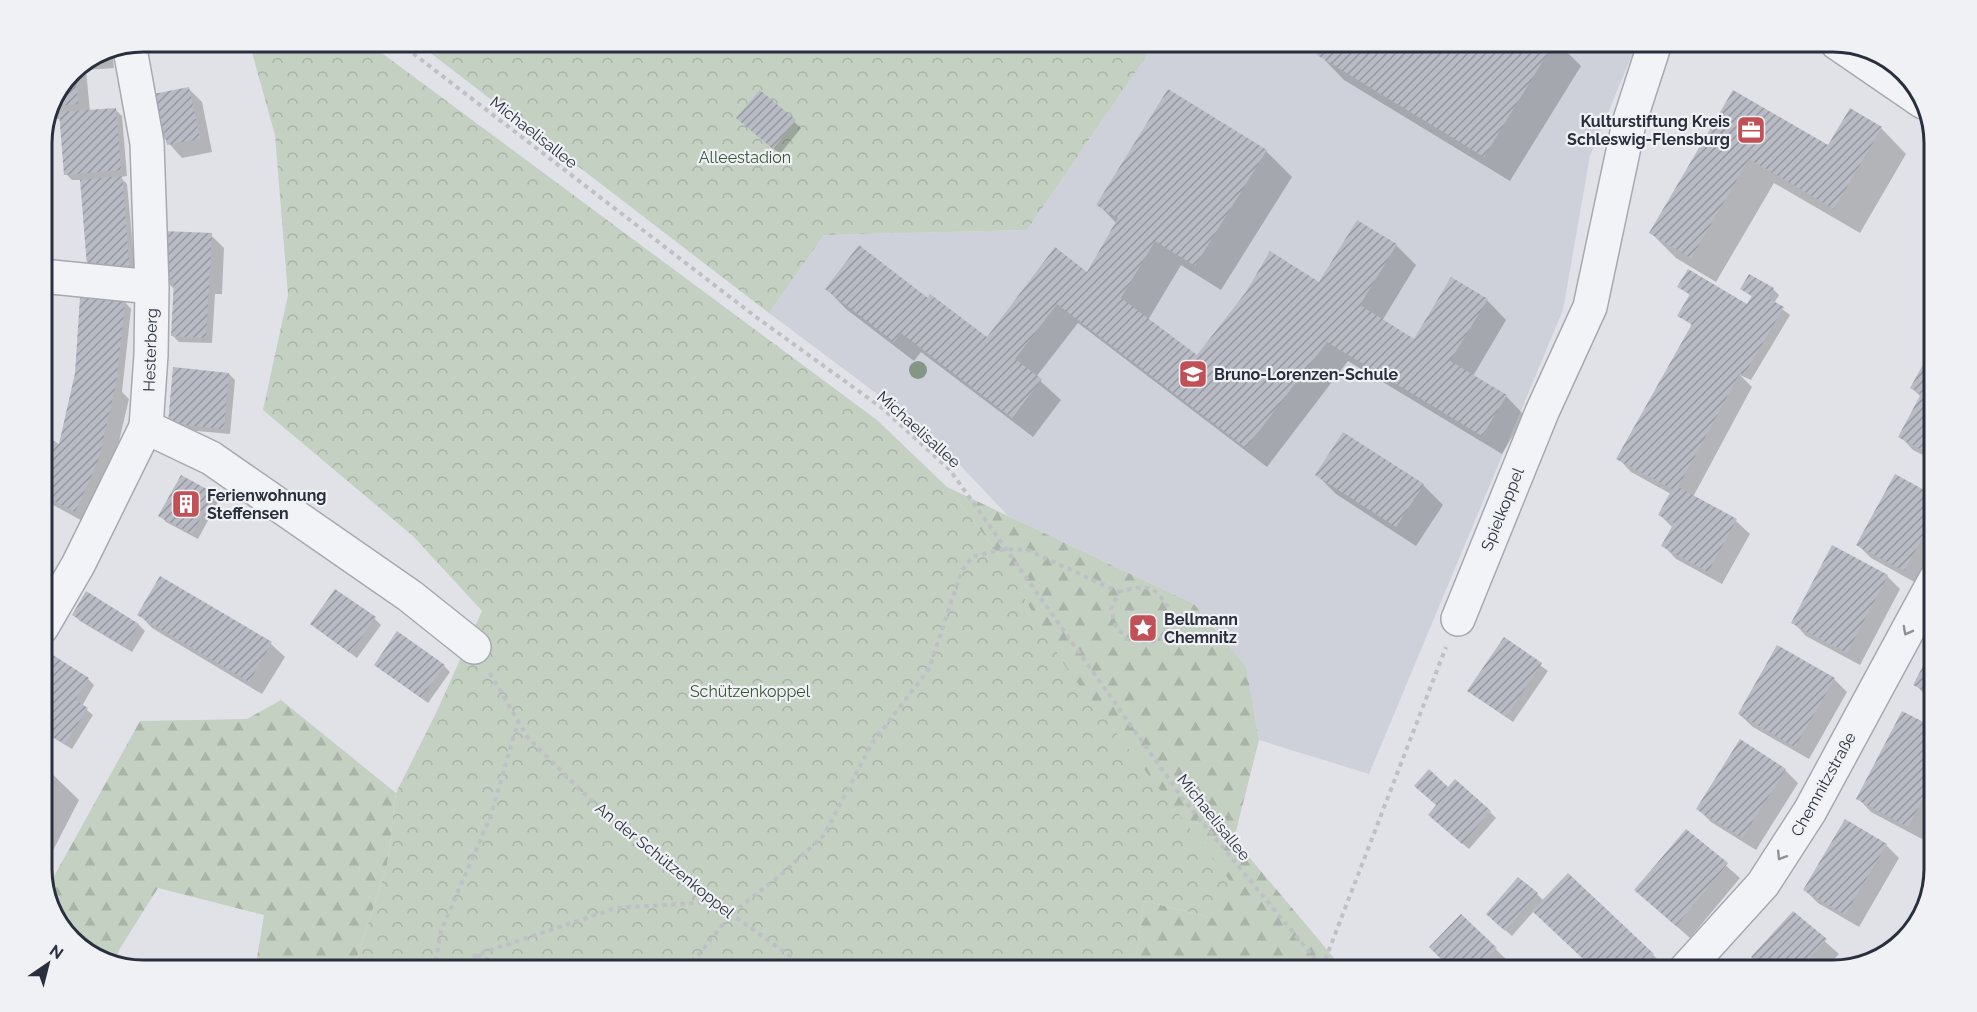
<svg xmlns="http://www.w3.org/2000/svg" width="1977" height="1012" font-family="Raleway,sans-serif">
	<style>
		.built { fill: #ced1d9 }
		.forest { fill: url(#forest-firs) }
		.park { fill: url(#park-crowns) }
		.pitch { fill: #c4d0c2 }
		.shadow { fill: #0003 }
		.building { fill: url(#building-hatch) }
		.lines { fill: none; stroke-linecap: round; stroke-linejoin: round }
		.minor-casing { stroke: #a6a9b1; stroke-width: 36 }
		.path { stroke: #bec0c6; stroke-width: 4; stroke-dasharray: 4.5 4.5; stroke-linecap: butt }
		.minor { stroke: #f2f3f6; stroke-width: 33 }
		.tree { fill: #859687 }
		.oneway { stroke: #8e919a }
		.labels { text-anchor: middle; stroke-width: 4.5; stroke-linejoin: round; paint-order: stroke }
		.poi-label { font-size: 16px; font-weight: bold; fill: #2a2f3d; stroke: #eff1f5; text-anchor: start }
		.street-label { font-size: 16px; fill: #2a2f3d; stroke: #eff1f5 }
		.park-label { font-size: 16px; fill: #3b5739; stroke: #eff1f5 }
		.rim { fill: none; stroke: #2a2f3d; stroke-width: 3 }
	</style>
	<defs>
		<pattern id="forest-firs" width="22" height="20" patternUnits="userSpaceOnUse" patternTransform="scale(1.5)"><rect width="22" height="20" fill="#c4d0c2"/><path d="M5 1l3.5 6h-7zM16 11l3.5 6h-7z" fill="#a9b3a8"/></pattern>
		<pattern id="park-crowns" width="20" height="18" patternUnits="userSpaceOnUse" patternTransform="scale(1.5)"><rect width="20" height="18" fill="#c4d0c2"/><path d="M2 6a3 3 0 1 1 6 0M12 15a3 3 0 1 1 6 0" fill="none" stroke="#a9b3a8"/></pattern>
		<pattern id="building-hatch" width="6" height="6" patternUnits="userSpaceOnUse" patternTransform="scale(1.5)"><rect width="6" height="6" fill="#b8bbc4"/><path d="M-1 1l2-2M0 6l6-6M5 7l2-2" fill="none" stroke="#9698a0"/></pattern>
	</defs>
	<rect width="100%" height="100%" fill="#e0e2e7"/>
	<path class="built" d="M1637,43L1590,156L1563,310L1369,774L1259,740L1246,666L1194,604L1008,516L932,435L769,313L824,235L1027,230L1154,45Z"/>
	<path class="forest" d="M947,487L1194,604L1246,666L1259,740L1234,839L1344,970H1134L1144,901L1214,918L992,545Z
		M281,700L396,793L387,866L353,970H255L264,915L158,888L119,950L115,963L99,960L59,925L47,889L140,721L247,719Z"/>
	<path class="park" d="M1154,45L1027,230L824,235L769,313L424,48Z
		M375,48L877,420L947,487L992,545L1067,669L1230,881L1214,918L1144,901L1134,970H353L387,866L396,793L436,713L482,611L413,536L263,410L288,295L275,135L251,49Z"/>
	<path class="pitch" d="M842,46L831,63L793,47Z"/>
	<path class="shadow" d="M1558,43L1581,66L1510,181L1344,80L1319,54L1325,44Z
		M105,50H112L114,68L86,70L90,112L116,110L122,116L127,176L120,177L127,184L136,280L90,278L81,180H72L66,174L61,119H55L52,116L72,71Z
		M189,89L202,102L212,152L182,158L157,130Z
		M760,92L801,128L780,154L745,125Z
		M1734,92L1829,147L1881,128L1906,154L1860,233L1774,183L1716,282L1676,258L1651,233Z
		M1266,151L1292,177L1221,290L1181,265L1148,320L1197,357L1320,284L1396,245L1416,265L1382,321L1415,341L1487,300L1506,320L1473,376L1506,396L1525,416L1502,454L1348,361L1267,467L1078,323L1036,377L1061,400L1033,437L921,352L914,361L846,309L827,289L928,300L987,339L1092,278L1117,224L1098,204Z
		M211,235L224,248L222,294H215L212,343L179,342L172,335L175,290L163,278Z
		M1679,287L1748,306L1753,297L1742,289H1773L1779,295L1774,303L1790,315L1751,380L1740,375L1752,387L1693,497L1736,521L1750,534L1722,584L1676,559L1663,545L1673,528L1660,515L1671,494L1631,472L1618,458L1693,326L1679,315L1691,296Z
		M125,302L131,309L122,392L129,399L111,475L88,524L42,499V436L60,447Z
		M1935,368V461L1913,450L1900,436L1921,397L1912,388Z
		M229,374L235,380L230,434L176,429L169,423Z
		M1317,475L1423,485L1443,505L1416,546L1336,494Z
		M213,494L219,500L198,539L166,522L160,515Z
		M1935,498V552L1918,584L1871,558L1858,545Z
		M42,560L54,572L42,592Z
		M1887,576L1900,589L1860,665L1806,636L1793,622Z
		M161,578L271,644L285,657L262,694L152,628L139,614Z
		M87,593L139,625L145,631L132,652L80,621L74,615Z
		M375,619L381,625L357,658L312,624Z
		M1504,639L1548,671L1513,722L1469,691Z
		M1935,646V701L1928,698L1915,684Z
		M376,665L444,666L450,672L428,703Z
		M42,674L88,679L94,685L82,706L93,715L72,749L42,731Z
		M1834,679L1847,692L1809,759L1753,727L1739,714Z
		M1935,730V814L1922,839L1871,812L1858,798Z
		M42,764L79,800L45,866L42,865Z
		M1785,770L1798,783L1756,850L1711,822L1698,809Z
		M1449,789L1490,812L1496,818L1469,849L1436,821Z
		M1687,831L1740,878L1690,938L1650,903Z
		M1886,845L1899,858L1859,927L1818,903L1805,890Z
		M1537,894L1544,901L1653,955L1669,970H1595L1534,911L1512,936L1494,920Z
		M1793,913L1839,954L1824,970H1766Z
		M1461,916L1509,962L1502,970H1454Z"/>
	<path class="building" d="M1554,43L1484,157L1317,55L1323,44Z
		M75,69L78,104L56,106L72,71Z
		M189,87L200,139L167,145L164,130L155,131L148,95Z
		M1168,89L1267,150L1195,266L1155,241L1121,298L1197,355L1246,292L1270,251L1319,282L1357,220L1397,244L1360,305L1414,339L1451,277L1488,299L1450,361L1507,395L1482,436L1327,342L1246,448L1057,304L1015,359L1042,379L1012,418L901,333L894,342L825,289L859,245L928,298L930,294L987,337L1055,247L1087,272L1118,218L1096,205Z
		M760,90L796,120L773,149L736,118Z
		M1733,90L1828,145L1850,108L1882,127L1834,209L1749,159L1691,258L1649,233Z
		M116,108L121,170L64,175L59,112Z
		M122,176L130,274L88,278L80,180Z
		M164,231L212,233L206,338L171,336L174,280L161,279Z
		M1688,269L1747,304L1752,296L1740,289L1749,274L1774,288L1768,298L1784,307L1744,375L1740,373L1678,487L1737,519L1708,572L1661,546L1674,523L1658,515L1672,489L1616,459L1692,324L1677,316L1690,294L1677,287Z
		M80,297L125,301L116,384L98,461L75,512L42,494V434L59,444L75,373Z
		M1925,361L1935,367V457L1898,437L1921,394L1910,388Z
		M173,367L229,373L224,429L168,423Z
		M1343,432L1424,484L1396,527L1315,475Z
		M1895,474L1935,496V515L1904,571L1856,545Z
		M181,475L214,493L192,534L158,516Z
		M1832,545L1888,575L1847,653L1791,623Z
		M160,576L272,642L249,682L137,615Z
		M335,589L376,617L350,653L310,624Z
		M86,591L139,624L125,647L72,615Z
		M397,631L445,665L421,698L374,665Z
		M1504,637L1542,663L1506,717L1467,691Z
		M1935,643V696L1913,685Z
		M1777,645L1835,678L1795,747L1738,714Z
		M53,655L89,678L75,700L88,708L65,744L42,730V671Z
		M1902,711L1935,728V777L1908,827L1856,799Z
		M1740,739L1786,769L1742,838L1696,809Z
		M1429,769L1448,787L1455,779L1491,811L1462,844L1428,815L1436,805L1414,786Z
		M1845,819L1887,844L1845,915L1803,890Z
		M1686,829L1728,863L1676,926L1634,890Z
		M1568,873L1654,954L1639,970H1595L1532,911Z
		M1518,877L1538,893L1505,931L1486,914Z
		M1793,911L1827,939L1799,970H1766L1751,957Z
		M1461,914L1497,948L1476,970H1452L1429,947Z"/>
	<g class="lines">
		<g class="minor-casing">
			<path id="minor" d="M1837,43L1923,102
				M42,276L152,287
				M146,427L211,458L410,596L474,647
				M1458,619L1542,412L1590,307L1629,123L1655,43
				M42,627L78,565L146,427L151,355L152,287L147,143L130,49
				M1685,970L1763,884L1810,811L1935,580"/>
		</g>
		<path class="path" d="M406,48L756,317L882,408L950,470L1183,799L1324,970
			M490,673L528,738L616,825L714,902L810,970
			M477,955L511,970
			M1322,968L1446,647
			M434,970L441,931L490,818L518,722
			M460,970L476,955L616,908L713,902
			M687,970L731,914L783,873L824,835L871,745L929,669L962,570L973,556L1005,549L1028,550L1119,592L1111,609L1115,625L1127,639L1150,643L1164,636L1171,612C1155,586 1149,583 1119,592"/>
		<use href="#minor" class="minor"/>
	</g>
	<circle class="tree" cx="918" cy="370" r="9"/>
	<defs><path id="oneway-chevron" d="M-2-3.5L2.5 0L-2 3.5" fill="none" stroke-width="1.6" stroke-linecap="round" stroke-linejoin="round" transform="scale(1.5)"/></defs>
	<g class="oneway">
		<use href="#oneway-chevron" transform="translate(1907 631) rotate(118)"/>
		<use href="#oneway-chevron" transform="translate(1781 856) rotate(122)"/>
	</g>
	<defs>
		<g id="office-square" transform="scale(1.5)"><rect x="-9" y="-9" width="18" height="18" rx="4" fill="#c15156" stroke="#eff1f5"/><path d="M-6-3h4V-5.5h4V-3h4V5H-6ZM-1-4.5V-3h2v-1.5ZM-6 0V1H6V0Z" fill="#fff"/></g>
		<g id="school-square" transform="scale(1.5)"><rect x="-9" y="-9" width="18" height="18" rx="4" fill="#c15156" stroke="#eff1f5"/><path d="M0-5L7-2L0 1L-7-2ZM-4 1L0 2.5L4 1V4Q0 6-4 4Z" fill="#fff"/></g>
		<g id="building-square" transform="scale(1.5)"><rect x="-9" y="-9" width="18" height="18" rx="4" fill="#c15156" stroke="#eff1f5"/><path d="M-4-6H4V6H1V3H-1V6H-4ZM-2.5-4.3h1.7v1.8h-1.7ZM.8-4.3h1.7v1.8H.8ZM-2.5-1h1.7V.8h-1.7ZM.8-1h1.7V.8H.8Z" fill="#fff"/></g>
		<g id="sight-square" transform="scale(1.5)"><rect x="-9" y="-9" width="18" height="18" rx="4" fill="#c15156" stroke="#eff1f5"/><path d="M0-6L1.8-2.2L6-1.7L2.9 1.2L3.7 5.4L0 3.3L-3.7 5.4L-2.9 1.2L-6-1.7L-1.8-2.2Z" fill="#fff"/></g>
	</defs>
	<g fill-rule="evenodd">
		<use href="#office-square" x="1751" y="130"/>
		<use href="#school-square" x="1193" y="374"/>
		<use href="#building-square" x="186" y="504"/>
		<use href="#sight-square" x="1143" y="628"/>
	</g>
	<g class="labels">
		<g class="poi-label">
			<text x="1730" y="127" text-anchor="end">Kulturstiftung Kreis<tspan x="1730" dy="18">Schleswig-Flensburg</tspan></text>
			<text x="1214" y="380">Bruno-Lorenzen-Schule</text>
			<text x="207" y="501">Ferienwohnung<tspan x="207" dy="18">Steffensen</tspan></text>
			<text x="1164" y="625">Bellmann<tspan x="1164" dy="18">Chemnitz</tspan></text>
		</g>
		<g class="street-label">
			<text transform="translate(534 132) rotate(38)" y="6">Michaelisallee</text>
			<text transform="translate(150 350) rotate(-88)" y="6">Hesterberg</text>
			<text transform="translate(919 429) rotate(42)" y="6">Michaelisallee</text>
			<text transform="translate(1502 509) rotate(-68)" y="6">Spielkoppel</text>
			<text transform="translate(1823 784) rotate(-61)" y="6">Chemnitzstraße</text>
			<text transform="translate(1214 817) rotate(51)" y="6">Michaelisallee</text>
			<text transform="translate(665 860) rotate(39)" y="6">An der Schützenkoppel</text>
		</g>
		<g class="park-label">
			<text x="745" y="163">Alleestadion</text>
			<text x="750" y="697">Schützenkoppel</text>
		</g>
	</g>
	<path d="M0 0H1977V1012H0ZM143 52H1833A91 91 0 0 1 1924 143V869A91 91 0 0 1 1833 960H143A91 91 0 0 1 52 869V143A91 91 0 0 1 143 52Z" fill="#eff1f5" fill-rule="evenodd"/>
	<path class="rim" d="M143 52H1833A91 91 0 0 1 1924 143V869A91 91 0 0 1 1833 960H143A91 91 0 0 1 52 869V143A91 91 0 0 1 143 52Z"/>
	<g transform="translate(48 964) rotate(35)" stroke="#eff1f5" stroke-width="4.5" paint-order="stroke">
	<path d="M0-4.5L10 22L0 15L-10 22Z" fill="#2a2f3d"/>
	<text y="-9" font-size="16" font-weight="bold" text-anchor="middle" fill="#2a2f3d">N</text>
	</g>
</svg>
